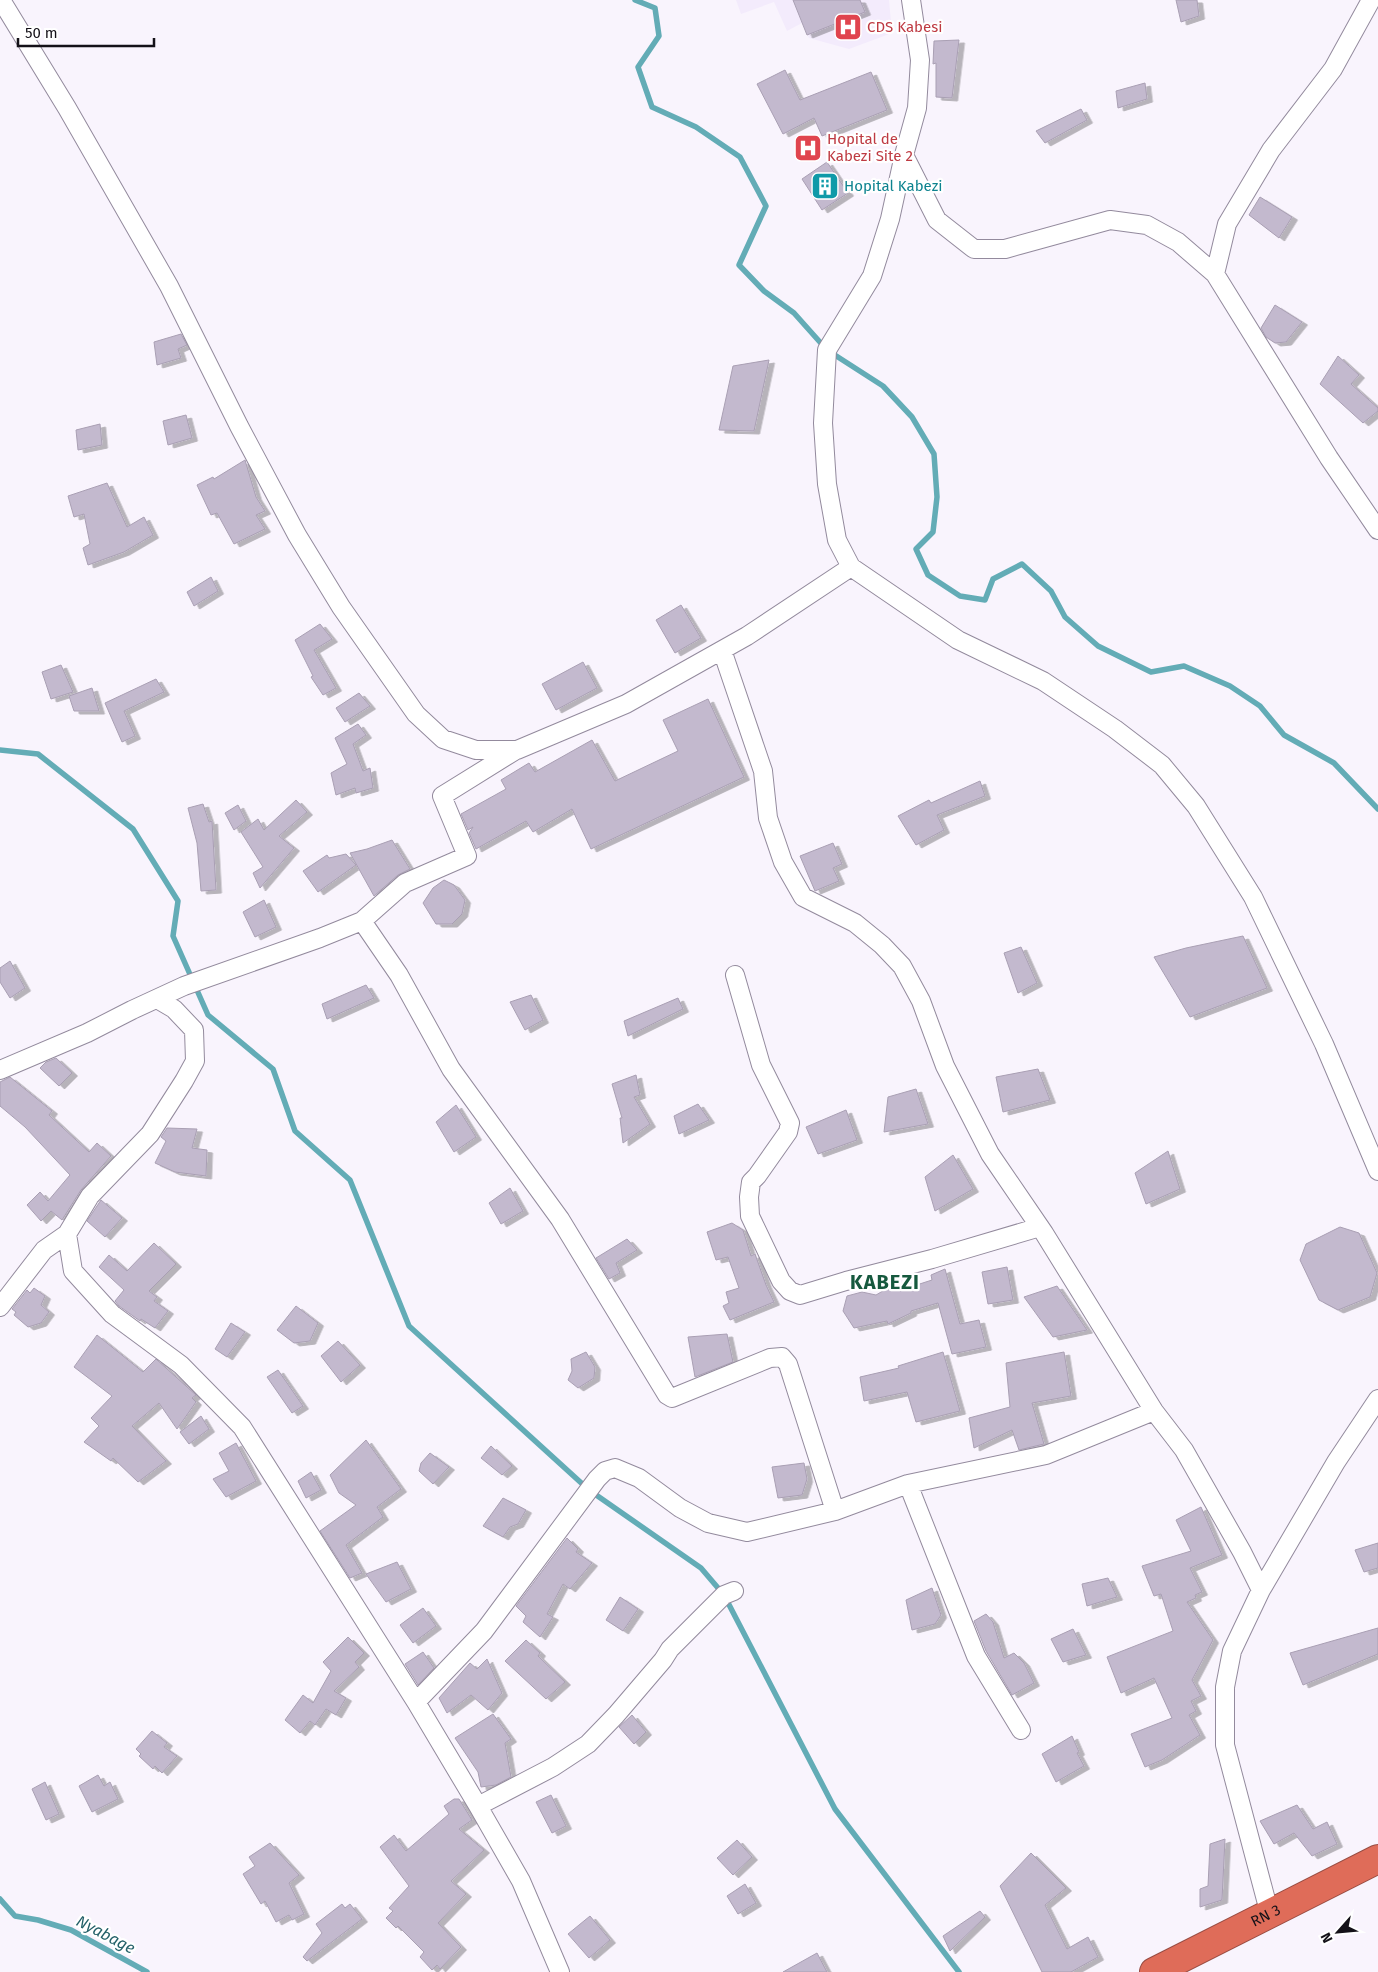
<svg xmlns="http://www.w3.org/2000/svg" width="1378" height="1972" font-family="'Fira Sans',sans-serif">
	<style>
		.built { fill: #f3ebfc }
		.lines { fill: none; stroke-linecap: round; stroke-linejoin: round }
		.stream { stroke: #63acb6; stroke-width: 5.5 }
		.building { fill: #c3b9ce; stroke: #a99fb3; filter: url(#shadow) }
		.street-casing { stroke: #938a9d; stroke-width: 20 }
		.highway-casing { stroke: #984c42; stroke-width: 30 }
		.street { stroke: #fff; stroke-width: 18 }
		.highway { stroke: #df6c59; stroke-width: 28 }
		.labels { text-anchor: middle; stroke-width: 4.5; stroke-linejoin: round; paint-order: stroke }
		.health-label { font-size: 15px; fill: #be3a42; stroke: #fff; text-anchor: start }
		.culture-label { font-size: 15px; fill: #0d838f; stroke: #fff; text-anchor: start }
		.street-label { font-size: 15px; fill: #141118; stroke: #fff }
		.water-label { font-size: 16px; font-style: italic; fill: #246169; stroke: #fff }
		.district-label { font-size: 20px; font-weight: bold; letter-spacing: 1px; fill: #16593e; stroke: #fff }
	</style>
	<defs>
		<filter id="shadow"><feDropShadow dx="5.5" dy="3" stdDeviation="0" flood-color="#0004"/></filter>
	</defs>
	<rect width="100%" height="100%" fill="#f9f4fd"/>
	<path class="built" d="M736,0H889L892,33L849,49L809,38L802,23L787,31L774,2L741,14Z"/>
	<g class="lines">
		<path class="stream" d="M635,0L655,8L659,36L638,67L652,107L696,127L740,157L766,206L739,265L764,291L794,313L827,350L883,386L912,417L934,454L937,497L933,532L916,549L928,575L960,596L985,600L993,579L1022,564L1051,591L1065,617L1098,646L1151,672L1184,666L1230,686L1260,706L1284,735L1334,763L1378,809
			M0,750L38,754L133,829L178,901L173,936L208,1015L273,1069L295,1131L350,1180L409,1326L589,1490L701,1568L724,1595L835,1809L959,1972
			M0,1899L15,1916L38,1920L71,1930L147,1972"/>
	</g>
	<path class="building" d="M793,0H860L865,12L807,35Z
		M1176,0H1197L1199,16L1181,22Z
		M959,40L952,98L936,97V63L933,64L934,41Z
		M785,70L800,100L871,72L887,110L822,136L814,118L783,134L757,84Z
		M1145,83L1147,99L1118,108L1116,91Z
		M1081,109L1087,120L1045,143L1036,131Z
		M827,162L848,193L822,210L802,179Z
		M1260,197L1292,217L1279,238L1249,215Z
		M1275,305L1302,322L1286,342L1275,343L1266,337L1261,328Z
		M181,334L187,345L178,349L181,358L157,365L154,342Z
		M1338,356L1359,375L1351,384L1378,408V411L1363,423L1320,384Z
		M769,360L754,431L719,430L733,366Z
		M186,415L192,438L168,445L163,421Z
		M100,424L102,445L78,450L76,430Z
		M245,460L256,497L265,511L256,515L265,529L234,544L217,513L211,515L197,485L213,477L214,479Z
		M107,483L127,527L144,517L153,535L124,552L88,565L83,548L90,544L84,514L74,517L68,496Z
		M211,577L218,591L194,606L187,592Z
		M681,605L701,638L675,653L656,620Z
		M320,624L332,639L314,650L336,688L323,695L311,677L313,676L295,640Z
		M583,662L597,688L556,710L542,684Z
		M61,665L73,692L51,699L42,672Z
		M156,679L164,692L124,711L135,736L122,742L105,703Z
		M92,688L99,711H74L69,696Z
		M359,693L370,706L345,722L336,708Z
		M708,699L744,777L591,849L572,809L533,832L526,821L476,849L469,833L473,827L468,830L461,814L506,789L501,780L529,763L535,772L592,740L615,781L678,751L663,720Z
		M358,724L366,735L353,744L363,771L370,768L373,788L356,793L355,788L336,795L331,773L347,764L335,738Z
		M980,781L985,796L937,815L944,830L916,845L898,816L929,800L931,803Z
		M296,800L307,812L279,836L294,848L260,888L253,873L263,867L241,832L258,819L264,830Z
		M203,804L209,822L212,821L216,890L201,891L197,843L188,808Z
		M238,805L246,821L234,830L225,813Z
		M392,840L410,869L398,875L374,896L350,853L367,849Z
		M833,843L842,864L833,868L839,881L815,891L800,856Z
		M346,854L356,865L318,892L303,871L327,855L329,858Z
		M444,880L454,885L465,900L462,914L452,924H436L423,903L433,888Z
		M264,900L276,927L255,937L243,912Z
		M1243,936L1267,988L1190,1017L1154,957L1186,948Z
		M1021,947L1037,983L1018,993L1004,953Z
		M10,961L25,988L10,998L0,982V968Z
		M366,985L374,998L327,1019L322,1004Z
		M531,995L543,1020L525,1030L510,1002Z
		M678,998L683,1009L628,1036L624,1021Z
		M56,1058L72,1073L59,1086L40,1068L46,1062Z
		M1038,1069L1050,1100L1003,1112L996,1077Z
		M636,1075L640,1095L634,1097L650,1124L623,1143L620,1118H622L612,1084Z
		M10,1077L52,1111L49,1115L89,1152L97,1143L111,1156L81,1190L62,1220L51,1211L41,1221L27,1205L40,1192L48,1201L70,1175L25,1127L0,1106V1082Z
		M916,1089L928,1124L884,1132L888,1097Z
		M698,1104L709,1120L679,1134L674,1116Z
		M456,1105L476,1137L454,1152L436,1122Z
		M846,1110L857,1140L818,1154L806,1127Z
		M167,1128L197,1129L192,1148L207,1150L206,1176L175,1172L155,1163L166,1141L161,1137Z
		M1168,1151L1180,1189L1146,1204L1135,1173Z
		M953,1155L973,1189L935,1211L925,1177Z
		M510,1188L523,1211L501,1224L489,1203Z
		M101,1200L122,1218L105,1237L87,1221Z
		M732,1223L743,1230L751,1256L755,1254L766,1285L774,1302L730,1320L723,1306L729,1303L726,1292L739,1288L728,1257L716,1260L707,1232Z
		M1340,1227L1359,1233L1377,1273L1370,1297L1338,1310L1319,1300L1300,1260L1306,1244Z
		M627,1239L637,1250L616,1263L620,1273L609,1279L596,1258Z
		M154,1243L176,1264L149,1291L157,1297L154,1301L168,1311L155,1328L141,1319L140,1321L119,1306L115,1301L124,1290L99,1267L109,1255L127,1271Z
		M1007,1267L1013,1300L988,1304L982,1272Z
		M945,1269L960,1324L979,1320L986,1347L952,1354L938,1303L911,1311V1313L888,1324L887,1321L854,1328L843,1311L847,1296L862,1292L876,1295L893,1285L901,1290L932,1280L931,1275Z
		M1057,1286L1087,1330L1053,1337L1024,1297Z
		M34,1288L45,1296L41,1305L49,1312L41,1323L28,1327L14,1315L16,1312L12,1309L27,1290L30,1293Z
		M296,1306L318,1323L310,1341L294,1343L277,1330Z
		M231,1323L245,1332L227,1357L215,1349Z
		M727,1334L733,1362L695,1377L688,1337Z
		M97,1335L143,1372L156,1359L196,1395L192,1398L196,1402L177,1429L159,1403L132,1426L166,1461L138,1482L113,1458L111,1461L84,1442L99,1426L91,1418L112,1396L74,1367Z
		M338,1341L360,1365L341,1382L321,1356Z
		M586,1352L595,1367L594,1378L578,1388L568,1380L572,1371L571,1359Z
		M943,1352L960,1411L916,1422L907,1392L864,1401L860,1377L899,1368L898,1366Z
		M1064,1352L1071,1396L1032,1403L1044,1444L1019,1450L1012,1430L974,1448L969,1418L1010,1407L1006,1363Z
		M278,1370L303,1406L292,1413L267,1377Z
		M201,1416L209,1429L189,1444L180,1432Z
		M366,1440L401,1489L377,1507L383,1517L346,1545L362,1573L350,1578L320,1531L356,1505L339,1493L330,1475Z
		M236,1443L256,1481L226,1497L213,1479L229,1471L219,1453Z
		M491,1446L512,1466L502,1475L481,1458Z
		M430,1453L449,1467L433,1484L419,1471L421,1463Z
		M804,1463L807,1479L802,1495L778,1498L772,1467Z
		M311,1472L321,1490L306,1498L298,1481Z
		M503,1498L526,1510L518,1524L510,1527L503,1537L483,1526Z
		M1201,1507L1222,1555L1190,1568L1202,1592L1195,1595L1196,1598L1187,1602L1213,1640L1192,1680L1201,1696L1191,1701L1196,1711L1189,1715L1200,1735L1162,1760L1145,1767L1131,1734L1172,1718L1154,1678L1121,1693L1107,1657L1173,1631L1161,1594L1154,1596L1142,1566L1191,1551L1176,1520Z
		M567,1538L578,1549L576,1552L592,1563L570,1589L563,1584L547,1614L553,1617L540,1637L523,1622L526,1616L516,1606Z
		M1378,1543V1568L1364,1572L1355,1550Z
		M397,1562L411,1589L386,1602L366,1574Z
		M1108,1578L1117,1597L1087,1606L1082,1584Z
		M932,1588L941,1615L935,1624L912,1630L906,1600Z
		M620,1597L638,1609L623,1631L606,1620Z
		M423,1608L436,1626L413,1643L400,1625Z
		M986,1614L993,1622L1004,1658L1014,1653L1024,1663L1034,1683L1012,1695L986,1651L974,1621Z
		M1378,1628V1654L1303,1685L1290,1653Z
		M1073,1629L1086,1655L1063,1662L1051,1639Z
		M348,1637L364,1653L355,1662L359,1667L334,1691L346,1698L336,1715L326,1709L315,1725L310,1721L300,1733L285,1720L303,1695L313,1703L331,1671L323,1662Z
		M526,1640L540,1653L538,1656L565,1682L546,1699L505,1661Z
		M423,1652L434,1668L418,1685L405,1664Z
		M487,1659L502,1693L488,1710L471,1695L447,1713L439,1698L470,1663L477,1669Z
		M493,1714L511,1739L505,1743L511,1777L496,1785L481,1787L478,1772L455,1738Z
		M632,1715L646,1732L634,1744L619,1727Z
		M152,1731L167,1743L164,1747L177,1756L162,1773L155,1766L153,1769L139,1756L141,1754L136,1749Z
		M1072,1736L1079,1752L1077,1753L1084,1766L1056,1782L1042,1754Z
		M98,1775L104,1786L110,1782L118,1799L92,1812L79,1786Z
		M45,1782L59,1814L46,1820L32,1789Z
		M551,1795L566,1826L552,1833L536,1802Z
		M454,1799H459L472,1820L459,1829L484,1850L451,1881L466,1894L438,1923L461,1947L440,1969L437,1965L432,1970L420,1957L424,1952L398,1926L396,1928L386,1918L393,1911L389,1908L409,1886L380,1847L394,1835L406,1851L449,1814L444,1806Z
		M1297,1805L1313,1829L1327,1822L1337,1844L1312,1856L1294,1833L1274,1844L1260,1821Z
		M1225,1839L1222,1900L1200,1907V1889L1208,1886L1210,1844Z
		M737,1840L752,1857L733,1875L717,1858Z
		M270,1843L299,1875L289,1883L304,1914L292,1920L289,1915L276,1922L265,1901L261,1904L243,1874L255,1866L249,1857Z
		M1031,1853L1066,1888L1045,1905L1067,1949L1088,1937L1098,1957L1071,1972H1042L1000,1886Z
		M745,1884L756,1903L738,1914L727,1896Z
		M342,1904L345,1908L350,1904L362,1919L307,1961L303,1957L322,1933L316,1924Z
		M980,1911L985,1917L950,1951L943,1936Z
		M590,1916L610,1940L589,1958L568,1934Z
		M817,1953L827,1972H783Z"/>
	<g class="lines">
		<g class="street-casing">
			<path id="street" d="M1,0L67,108L169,286L239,426L297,535L341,607L416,714L443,739L476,750H517L626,704L747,636L851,567
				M911,0L920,60L917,108L904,155L890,219L872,276L827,350L823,423L827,484L837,540L851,567L958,640L1043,681L1115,729L1162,765L1196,806L1253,897L1324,1044L1378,1171
				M904,155L937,220L974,249H1005L1110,220L1147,225L1178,242L1215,274L1329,458L1378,530
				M1215,274L1227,224L1271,150L1333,69L1371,0
				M722,650L763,771L768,818L783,862L803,897L855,923L882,945L902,966L921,1001L945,1066L990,1154L1044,1233L1154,1411L1184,1450L1242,1552L1261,1590
				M362,921L399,975L451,1069L560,1219L667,1395L672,1398L770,1358L782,1357L788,1364L835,1511
				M735,975L761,1065L790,1123L788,1132L757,1176L751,1182L749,1197L750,1216L781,1281L790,1291L800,1295L846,1281L932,1259L1040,1227
				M157,999L174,1009L194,1030L195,1061L184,1081L150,1134L90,1196L67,1234L73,1271L112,1314L181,1365L242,1427L416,1702L478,1806L521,1881L560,1972
				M0,1070L87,1033L132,1010L184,986L320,938L362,921L405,883L467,856L442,796L516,750
				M0,1307L44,1250L67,1234
				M908,1484L976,1656L1021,1730
				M416,1702L484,1631L597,1479L605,1471L615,1468L639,1478L680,1508L708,1523L747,1532L835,1511L908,1484L1046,1455L1154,1411
				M478,1806L553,1767L588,1744L616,1715L663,1660L670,1649L724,1595L734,1591
				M1270,1915L1225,1745V1687L1232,1651L1261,1590L1336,1462L1378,1399"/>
		</g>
		<g class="highway-casing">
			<g id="highway">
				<path id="s1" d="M1154,1972L1378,1859"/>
			</g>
		</g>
		<use href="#street" class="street"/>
		<use href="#highway" class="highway"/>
	</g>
	<defs>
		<g id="hospital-square" transform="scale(1.4375)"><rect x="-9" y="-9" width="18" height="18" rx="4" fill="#e0444e" stroke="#fff"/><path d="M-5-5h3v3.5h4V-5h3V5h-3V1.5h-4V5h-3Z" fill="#fff"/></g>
		<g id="building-square" transform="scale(1.4375)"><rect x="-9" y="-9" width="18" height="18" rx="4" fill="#0f9aa8" stroke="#fff"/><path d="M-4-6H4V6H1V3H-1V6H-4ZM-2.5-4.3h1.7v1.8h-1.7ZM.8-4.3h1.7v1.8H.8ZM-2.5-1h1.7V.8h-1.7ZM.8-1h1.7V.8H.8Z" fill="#fff"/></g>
	</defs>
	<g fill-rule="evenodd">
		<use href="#hospital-square" x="848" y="27"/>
		<use href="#hospital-square" x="808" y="148"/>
		<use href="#building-square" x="825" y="186"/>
	</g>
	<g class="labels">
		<g class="health-label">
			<text x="867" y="32">CDS Kabesi</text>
			<text x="827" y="144">Hopital de<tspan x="827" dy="17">Kabezi Site 2</tspan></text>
		</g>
		<g class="culture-label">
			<text x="844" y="191">Hopital Kabezi</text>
		</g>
		<g class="street-label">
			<text dy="5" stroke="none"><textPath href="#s1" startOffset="125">RN 3</textPath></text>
		</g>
		<g class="water-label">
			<text transform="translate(106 1934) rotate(28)" y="6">Nyabage</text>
		</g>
		<g class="district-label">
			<text x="885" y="1289">KABEZI</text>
		</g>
	</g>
	<g transform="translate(1338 1932) rotate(243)" stroke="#ffffff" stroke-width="4" paint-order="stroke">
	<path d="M0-4L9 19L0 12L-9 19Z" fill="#141118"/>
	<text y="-8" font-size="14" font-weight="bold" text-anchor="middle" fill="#141118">N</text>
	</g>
	<path d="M18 38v8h136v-8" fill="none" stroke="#141118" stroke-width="2.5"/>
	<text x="25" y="38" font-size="15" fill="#141118" stroke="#ffffff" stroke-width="4" paint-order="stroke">50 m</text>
</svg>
